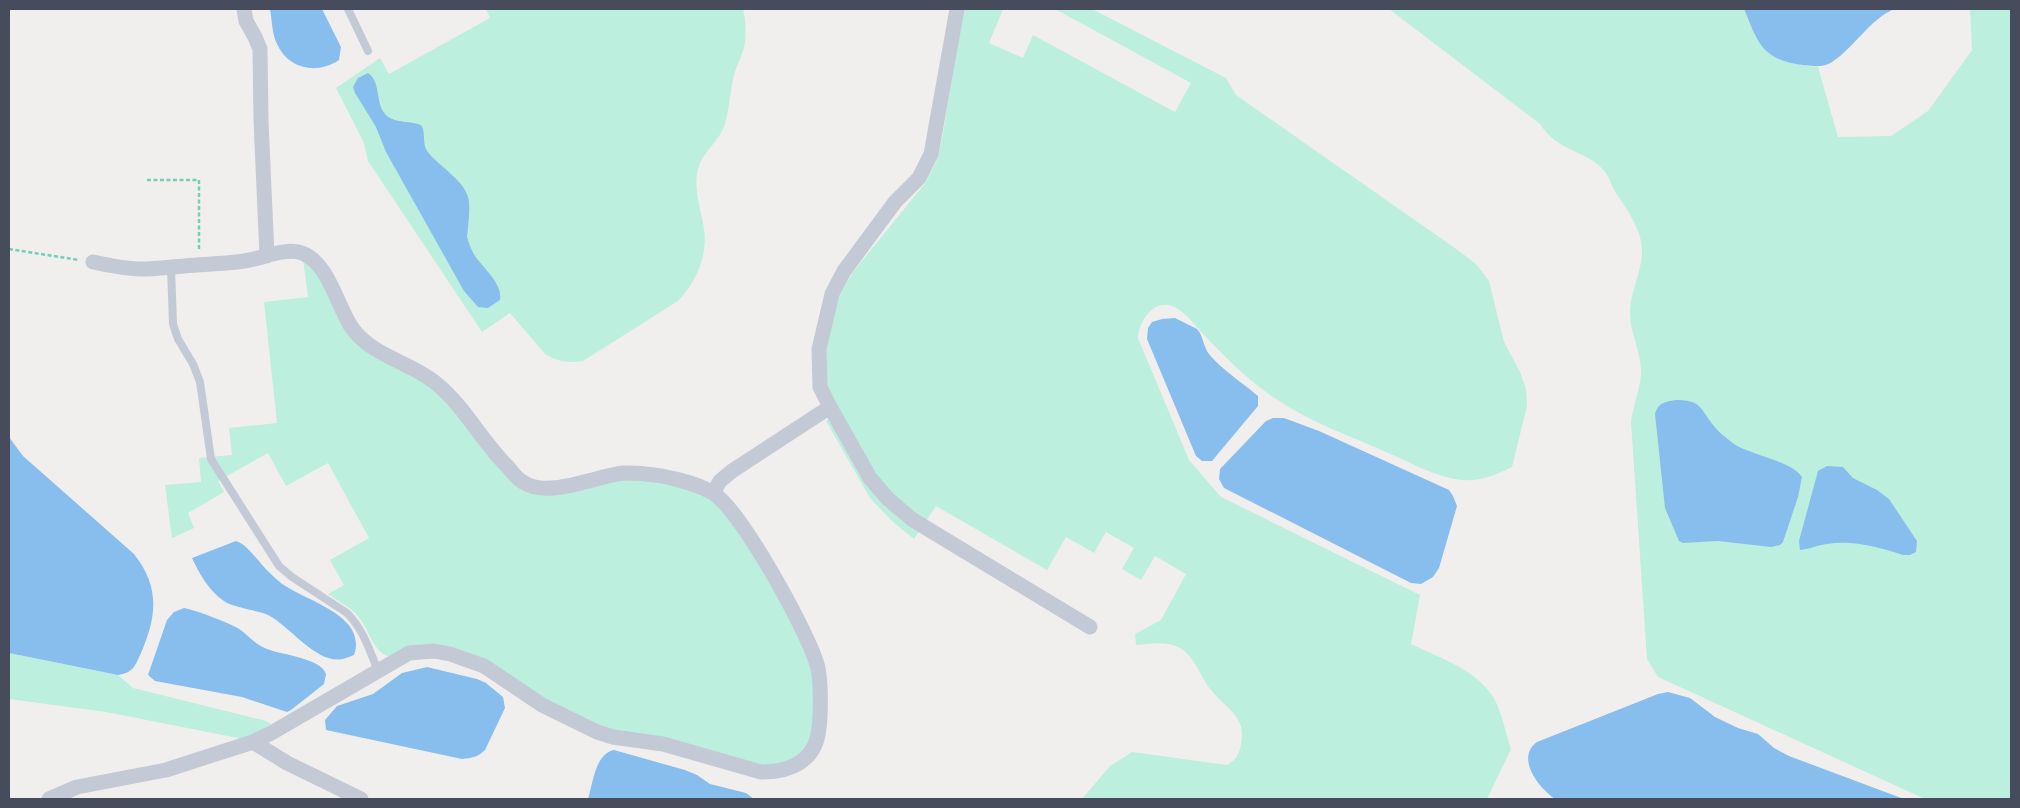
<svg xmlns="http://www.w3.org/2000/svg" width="2020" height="808" font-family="Raleway,sans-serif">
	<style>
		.green { fill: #bcefdd }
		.water { fill: #88beed }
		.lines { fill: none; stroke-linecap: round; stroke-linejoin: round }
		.path { stroke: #73ceb8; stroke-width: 2.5; stroke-dasharray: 4 2.5; stroke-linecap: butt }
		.lane { stroke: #c4c9d6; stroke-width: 8 }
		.street { stroke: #c4c9d6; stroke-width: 15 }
	</style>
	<rect width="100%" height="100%" fill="#f1efee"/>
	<path class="green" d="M486,9H743C746,21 746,31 745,43C743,54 737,64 734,75C730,90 729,119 722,131C715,145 702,153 698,169C693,190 701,209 704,229C708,256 696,282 678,301L583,361C568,363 558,362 545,354L510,313L482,332L368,161L364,143L336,88L380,58L389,74L490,18Z
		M963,9H1003L989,43L1023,58L1033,35L1175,112L1191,83L1055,9H1092L1226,78L1236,95L1459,251L1476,264L1489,281L1504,342L1520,372L1526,389L1527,406L1512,467C1496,475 1479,482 1461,480C1435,477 1410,462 1386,452C1348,435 1307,421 1273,397C1248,380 1226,358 1205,336C1197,328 1188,315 1178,309C1157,295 1139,319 1138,338L1189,460L1221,497L1420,595L1411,644C1440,658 1478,670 1495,700C1502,714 1506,734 1511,749L1487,799H1082L1110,766L1132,752L1227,765C1236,760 1239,755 1241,744C1247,716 1226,709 1211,690C1200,677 1195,655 1178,647C1164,641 1151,644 1136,645L1135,634L1161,620L1186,574L1155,556L1141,580L1122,569L1134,548L1106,532L1094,553L1066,537L1047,570L936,506L914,539L892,521L870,498L826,421L837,411C833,400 827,389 826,377C821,341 834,302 853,272L926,182L937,160L942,139Z
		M1389,9H1744C1763,56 1767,61 1818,67L1838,137L1891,136L1928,111L1972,50L1970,9H2011V799H1925L1658,677L1647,659L1631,422C1633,406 1640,390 1641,374C1642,352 1629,332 1630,310C1631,290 1642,271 1642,251C1642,229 1627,210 1616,193C1612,187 1610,179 1606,173C1589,150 1558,153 1540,124Z
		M303,259L321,275L339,315L436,389L521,487L624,478L668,481L711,497L745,538L805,647L815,679L812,740L796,760L762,767L598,728L451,650L392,657C372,654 370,629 357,615C350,607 337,601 328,594L344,585L330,560L369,538L328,463L286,486L268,453L218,481L224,492L188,513L194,528L172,538L165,485L201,482L199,458L232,455L229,428L277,423L264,302L308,297Z
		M9,653L118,675L133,688L266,721L271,724L237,744L238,738L106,712L9,699Z"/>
	<path class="water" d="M270,9H322L341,47L339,60C317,75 288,69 277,44C272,34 272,20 270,9Z
		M1744,9H1894C1868,21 1855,47 1832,62C1823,68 1813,66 1803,65C1762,60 1758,43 1744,9Z
		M368,73C383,83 373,108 390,118C399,123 411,121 421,125C426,132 422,143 427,151C438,166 468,182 469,202C470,213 468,226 467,237C469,243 471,250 475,256C484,269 503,284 500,300L488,308L478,307L464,291L386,152L376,127L355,93L353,87L358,78Z
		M1175,318L1197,329C1203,335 1203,346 1209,354C1220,368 1244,384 1258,396V406L1212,461H1202L1196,456L1147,339L1148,328L1152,322L1162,319Z
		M1676,400C1702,400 1700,409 1714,426C1719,433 1728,439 1734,444C1753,456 1792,461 1802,477L1798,497L1783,542L1780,545L1771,547L1718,541L1683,543L1679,541L1665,508L1655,414C1659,402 1665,402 1676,400Z
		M1273,418H1284L1319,431L1449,490L1453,496L1457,506L1439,568L1433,577L1421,584L1411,583L1224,488L1219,479L1220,469L1266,421Z
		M9,437L23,456L134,554C160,587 157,616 141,653C135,666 133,673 118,675L9,653Z
		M1827,466L1843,467L1853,478L1877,490L1889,499L1917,541L1916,552L1910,555H1903C1878,547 1853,540 1827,544C1818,545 1810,549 1800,550L1799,541L1818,471Z
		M236,541C247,545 251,553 259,561C265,569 274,577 281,583C305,601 368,615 354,655C351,656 347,658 343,659C317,665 290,626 268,615C256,610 231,607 224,601C209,591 199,573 192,558Z
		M184,608C195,610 234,624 242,631C251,638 256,645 267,649C282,655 321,658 326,674L324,684L291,710L287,712L242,697L155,681L148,675L167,620L174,612Z
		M427,667L477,679L486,683L503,697L505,708L485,750C478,757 472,758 462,759L326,730L325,720L337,706L373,694L402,673Z
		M1668,692L1690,698L1715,717L1738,728L1758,734L1774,748L1789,756L1904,799H1555C1539,788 1515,758 1537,742L1658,694Z
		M614,750L685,770L697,775L710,784L746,793L754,799H588C593,783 595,754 614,750Z"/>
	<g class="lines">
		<path class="path" d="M147,180H199V251
			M9,249L79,260"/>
		<path class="lane" d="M348,9L368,51
			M171,267L173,324L178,339L193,364L200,382L211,459L279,566L292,577L347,613C363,629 370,651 378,671"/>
		<path class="street" d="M244,9L246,21L255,37L260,49L261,121L267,256
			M957,9L931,154L919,178L895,202L844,271L832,294L819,349L820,387L830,407L870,478L888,499L913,520L1090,627
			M713,493L720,481L732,471L830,407
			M253,742L287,763L361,799
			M49,799L77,787L166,770L253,742L273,732L409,653L434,651L450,654L484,666L542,705L597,732L613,737L663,744L761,772C791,772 816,761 819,728C821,712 821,684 818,668C810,635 741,510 713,493C697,483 663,475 645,474C638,473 630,473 623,473C596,476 547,499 523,482C517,479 512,472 508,467C482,442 465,407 437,384C411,362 373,357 352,328C337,306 329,263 302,253C284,247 262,259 244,261C224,264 204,264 184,266C170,267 155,269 141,269C125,269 108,265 93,262"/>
	</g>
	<rect width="2020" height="808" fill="none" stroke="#464c5c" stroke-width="20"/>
</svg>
